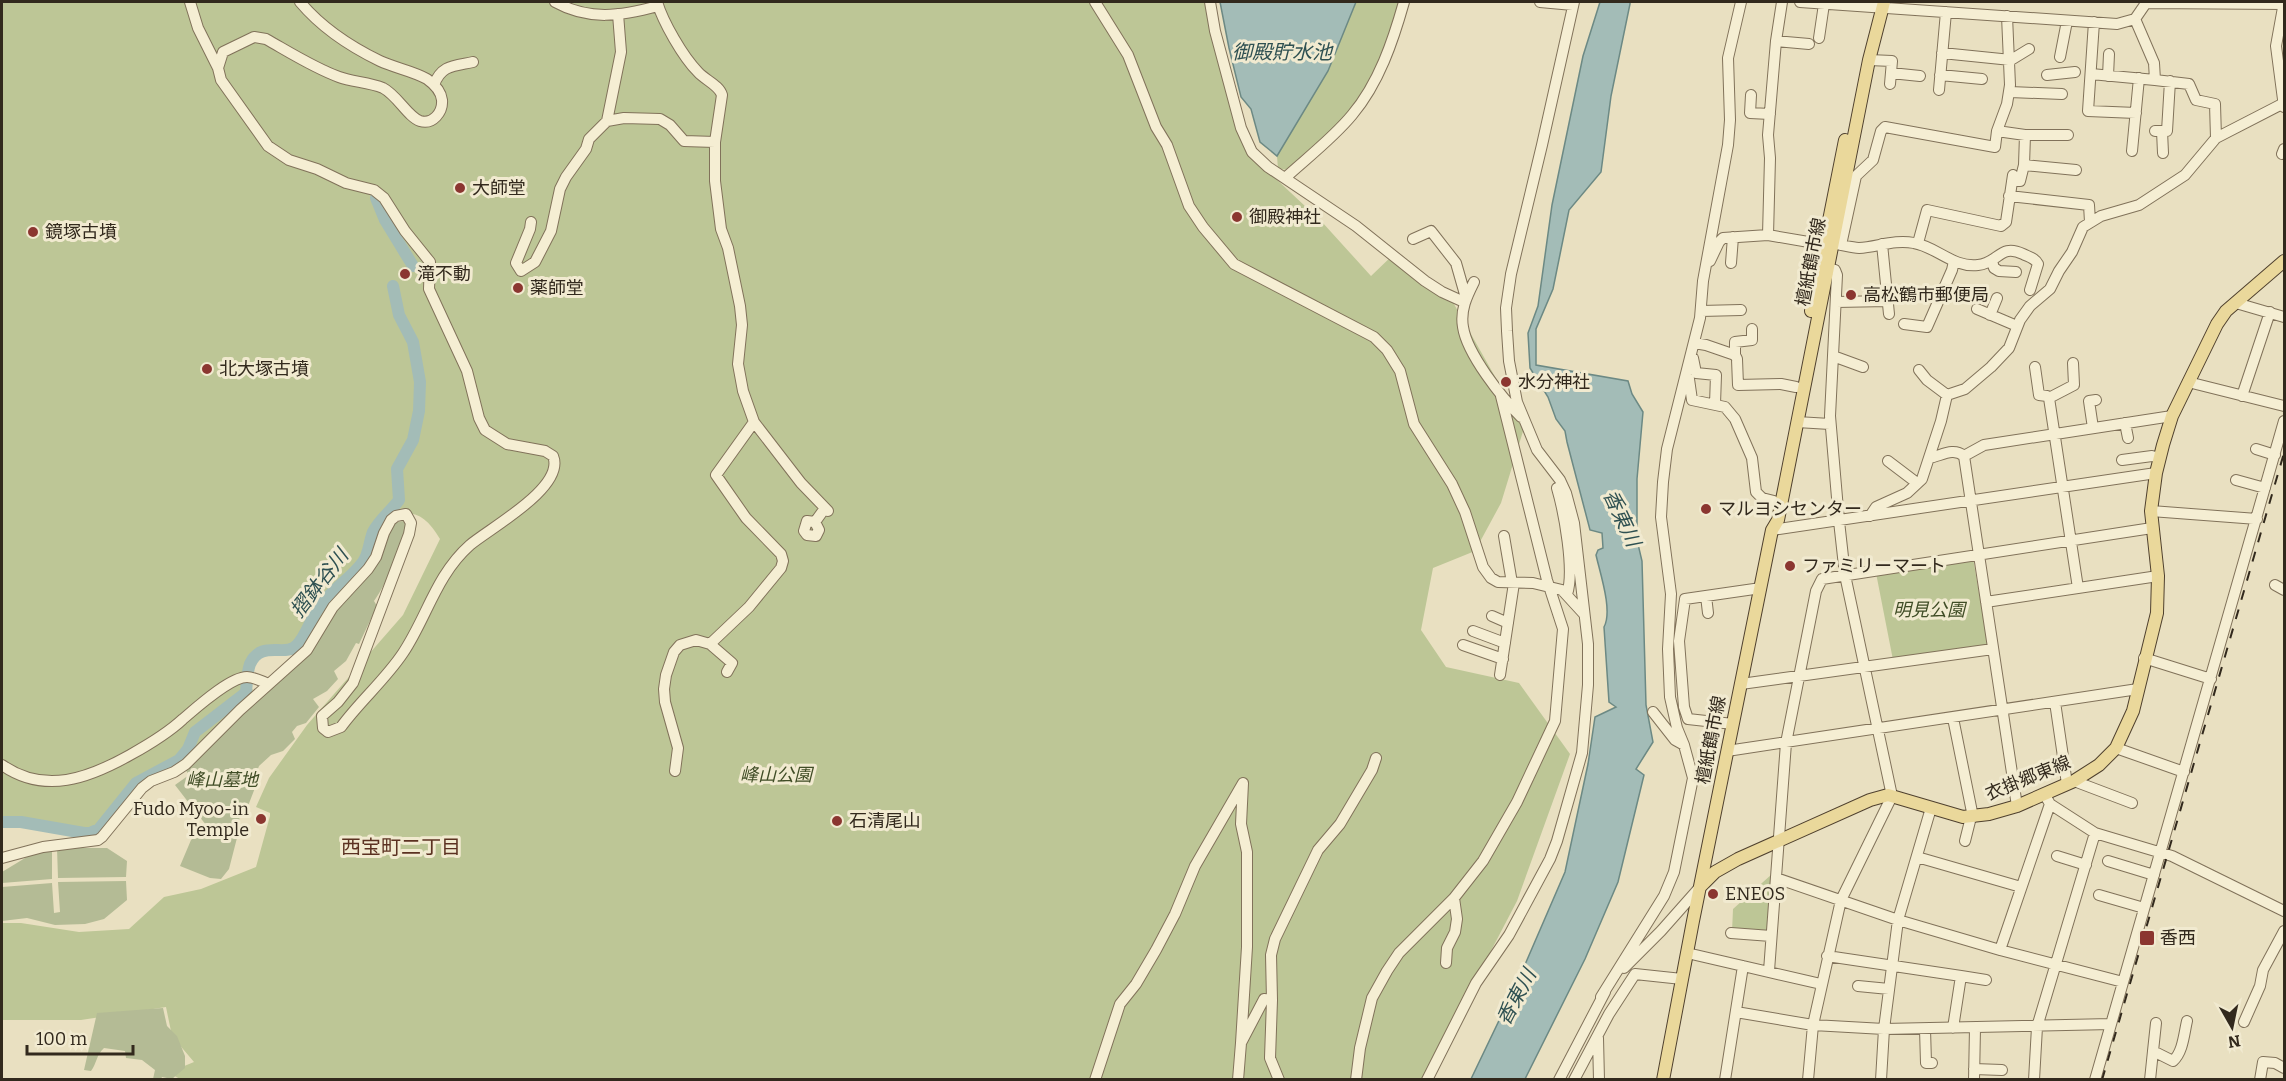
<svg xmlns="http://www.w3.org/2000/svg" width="2286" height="1081" font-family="Bitter,'Noto Sans JP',serif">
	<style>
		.green { fill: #bdc696 }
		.cemetery { fill: #b4bb95 }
		.water { fill: #a3bcb7; stroke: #6c8984; stroke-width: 1.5 }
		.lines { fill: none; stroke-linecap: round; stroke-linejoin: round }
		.river { stroke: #a3bcb7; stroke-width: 12 }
		.minor-casing { stroke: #81725a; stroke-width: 12 }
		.major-casing { stroke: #4f402e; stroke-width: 14 }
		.minor { stroke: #f5eed3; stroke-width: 10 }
		.major { stroke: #ead89b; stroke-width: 12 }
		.rail { stroke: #32291d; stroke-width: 2; stroke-dasharray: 10 10; stroke-linecap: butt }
		.poi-dot { fill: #8b3630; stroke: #f1ead0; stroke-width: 2 }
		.labels { text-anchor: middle; stroke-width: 6; stroke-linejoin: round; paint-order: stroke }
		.poi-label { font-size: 18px; fill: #32291d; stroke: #f1ead0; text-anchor: start }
		.street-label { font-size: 18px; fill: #32291d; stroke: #f1ead0 }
		.park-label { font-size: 18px; font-style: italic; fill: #404d26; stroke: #f1ead0 }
		.water-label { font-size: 20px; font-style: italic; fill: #2e5051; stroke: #f1ead0 }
		.neighbourhood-label { font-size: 20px; fill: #5b3121; stroke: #f1ead0 }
	</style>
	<rect width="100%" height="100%" fill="#e9e0c1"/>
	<path class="green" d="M2,2H1210L1224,67L1260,164L1322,222L1371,276L1395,253L1450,297L1524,428L1501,503L1475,551L1433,568L1421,630L1446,667L1519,683L1570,754L1517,901L1424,1079H180L160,1068L177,1069L194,1062L172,1036L166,1007L81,1020H2V923H21L79,932L129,929L164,897L201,889L256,867L270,816V813L256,807L269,778L307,725L403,615L440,539C427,518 418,510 392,514L369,564L295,655L281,651L260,652L240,675L253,690L177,765L137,784L109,822L96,833L88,836L16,825L2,819Z
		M1356,2H1402L1395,26L1358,104L1290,170L1278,169L1277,156L1328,71Z
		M1973,558L1988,646L1893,660L1876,573Z
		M1772,874L1767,935L1732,932L1733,909Z"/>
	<path class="cemetery" d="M403,521L406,523C403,542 386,586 374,601L377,606L359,644L356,643L346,661L334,671L338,679L327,691L313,699L319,707L306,723L297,726L292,732L295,739L283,751L271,755L259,766L256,774L258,780L248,806L240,813L238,834L229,869L221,879L210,878L180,866L191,840L206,825L175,785L189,775L185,769L286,673L326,620L376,566L394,523Z
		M76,846L80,848H107L127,861L126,877L58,878L57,848Z
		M52,849V879L2,883V872L35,852Z
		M126,881L127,900L104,919L85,924L55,925L27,918L2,921V887L52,883L54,913L60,912L58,882Z
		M163,1008L167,1026L177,1036L185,1056V1068L172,1079L162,1077L161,1079H153L155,1070L142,1060L126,1058L125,1051L104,1048C96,1055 97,1063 91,1071L84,1070L97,1013Z"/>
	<path class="water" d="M1220,2H1356L1328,71L1277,156L1260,142L1251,109L1241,97L1229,48Z
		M1600,2H1630V4L1611,96L1601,172L1569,210L1553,289L1536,329V365L1628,381L1632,394L1643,412L1637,479V540L1642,561L1646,705L1653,742L1636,769L1644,775L1618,882L1585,959L1525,1079H1471L1517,983L1565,872L1588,764L1595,717L1616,707L1609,702L1604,627C1613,611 1600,573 1596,555L1598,550L1603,548L1602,533L1590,530L1567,442L1565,431L1556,419L1548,397L1530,368L1528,333L1538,306L1552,205L1583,56Z"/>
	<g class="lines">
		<path class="river" d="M376,198L385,220L413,266
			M2,822H21L84,833H90L99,829L136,783L179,760L188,749L195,732L243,695L246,692C247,683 247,672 250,664C261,639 286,658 297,645C307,634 310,620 318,609C330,590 350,580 363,562C369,554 369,542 373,532C379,520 391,511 399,500L397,469L413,440L419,411L420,382L413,342L399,315L393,286"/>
		<g class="minor-casing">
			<path id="minor" d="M190,2L198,28L218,68
				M555,2C589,21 621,16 658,6
				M657,2C663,22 683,57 698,72C705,80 719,85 722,95L715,142V181L721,229L728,248L740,306L742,325L738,364L743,391L754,422L801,483L828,511
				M1095,2L1128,55L1156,127L1167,145L1189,206L1203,227L1234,264L1374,337L1387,350L1400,371L1414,424L1452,484L1465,512L1483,567L1491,578L1498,582L1533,583L1562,590L1584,614
				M1210,2L1215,31L1241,128L1252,152L1268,167L1356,226L1425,281L1442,292L1464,302
				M1540,2L1573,5
				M1800,2L2117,24L2135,19L2146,3L2283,4
				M2284,2L2276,46L2284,107
				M2135,19L2154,63L2155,80L2189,84L2196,100L2215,104L2216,138
				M2094,22L2088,111L2136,113
				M1819,38L1824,4
				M1776,41L1809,44
				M1942,53L2011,60L2029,49
				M2060,57L2067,21
				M1869,60L1892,61L1890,84
				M1891,73L1920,76
				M2091,74L2155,80
				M1940,75L1982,79
				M2047,75L2075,72
				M2108,76L2109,54
				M434,85C441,65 454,66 473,62
				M1939,90L1946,12
				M2010,92L2062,94
				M1751,95L1750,113L1770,114
				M607,121L621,52L618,14
				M1997,131L2025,135H2068
				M2155,131H2167L2170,81
				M2162,131L2163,153
				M2132,151L2139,78
				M2282,154L2284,149
				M2024,165L2076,170
				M1285,178C1308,157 1333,138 1352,115C1379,83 1393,41 1404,2
				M2012,181H2020L2024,165L2025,135
				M2009,196L2089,205L2090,222
				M531,222L530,229L516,263L521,271L535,262L551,231L560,189L566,177L586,149L589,139L607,121L624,118L660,119L670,125L684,141L715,142
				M1768,235L1770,158L1768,135L1776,41L1782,2
				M1413,239L1431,231L1456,263L1466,298
				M1918,243L1927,210L2001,226L2006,222L2013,175
				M1836,244C1843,245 1852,248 1859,248C1877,247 1895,239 1914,243C1937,247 1953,268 1978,265C1999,263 2000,243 2023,254C2029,257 2035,258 2038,264L2030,290
				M1882,244L1889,314
				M1841,245L1856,176L1873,160L1881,131L1885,127L1995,147L1997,131L2007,104L2010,85L2007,16
				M1710,261L1719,242L1723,238L1768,235L1832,246
				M1992,261L1994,268L1999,271L2016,272
				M1731,263L1733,237
				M1474,282C1467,296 1460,310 1463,327C1467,354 1502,398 1521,417
				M1836,302L1888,301
				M2236,303L2284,317
				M1977,309L2017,326
				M1701,311L1741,310
				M1990,315L1997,298
				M1904,324L1927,327L1952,270L1954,261
				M1694,343L1706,345L1735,355L1737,359L1738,385L1781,384L1796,387
				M1735,355V342L1752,340V329
				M1833,356L1863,367
				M1693,358L1696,373L1716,375L1715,404
				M2035,367L2039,395L2047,396L2049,398L2078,588
				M1919,370L1927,380L1947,395
				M1689,379L1692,400L1725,407L1735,419L1752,458L1756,492L1762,498L1774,501
				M2188,382L2284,406
				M2242,396L2270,312
				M2049,398L2074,385L2073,363
				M1797,422L1830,424
				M2125,423L2128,438
				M2093,428L2089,401L2096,400
				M2256,449L2275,455
				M1929,458C1941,456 1953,447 1964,456
				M2122,460L2152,456L2160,458
				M1888,461L1917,483
				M2236,480L2265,488
				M1557,488C1564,512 1575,571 1567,594
				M2151,511L2257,519
				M1870,516L1876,507L1907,493L1922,479L1941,421L1947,395L1965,389L1991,367L2009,348L2020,320L2030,306L2050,289L2059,271L2072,252L2083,227L2101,216L2139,205L2185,175L2216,138L2284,103
				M815,522L807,521L804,531L807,535L816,536L819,530L815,522L825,508
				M1772,530L2156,473
				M1504,536L1512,583
				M2275,585L2284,590
				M1706,596L1708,613
				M1986,602L2158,576
				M1492,616L1508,623
				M1473,631L1505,643
				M710,644L732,663L727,672
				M1463,645L1503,659
				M2144,658L2211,679
				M1500,675L1514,583
				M1741,684L1993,649
				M2055,702L2067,784
				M1653,712L1675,740L1684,745
				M1953,718L1973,817
				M1733,724L1688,719L1684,707L1679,641L1685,599L1761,588
				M2116,748L2184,772
				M1727,751L2138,689
				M2,765C45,795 89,778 130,755C148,745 167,734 183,719C196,708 230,677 247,677C254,677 263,682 269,684
				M675,771L678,748L665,702L664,689L666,675L674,652L680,645L696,640L710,644L749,607L781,568L783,561L781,554L746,518L716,475L754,422
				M2074,781L2132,803
				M2045,795L2050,804L2095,833L2172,856L2284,911
				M2017,806L1964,456L1984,445L2172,416
				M1965,841L1971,817
				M2057,856L2086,865
				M1917,857L2021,887
				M2,858L43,847L98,840L102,837L142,788L151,781L174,772L186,764L240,710L307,650L333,607L368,569L376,557L384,533L391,520L396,516L406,514L411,523L409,534L353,683L338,702L322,716L323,728L328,732L341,727C360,701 385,680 403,653C427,617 436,575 470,545C490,528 566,487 553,456L545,451L507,444L485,430L479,418L467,371L429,289L430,262L405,231L384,198L374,190L346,183L317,169L289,160L268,146L221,80L218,68L223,52L254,37L266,39C289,52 314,68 339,77C352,82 369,82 383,88C397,95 408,117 420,121C433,125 443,112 442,100C441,91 434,84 427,79C413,71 395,68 380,61C351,47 321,27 300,2
				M2108,861L2154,875
				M1776,878L1898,920L2000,950L2123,982
				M2099,895L2144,908
				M1731,933L1771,936
				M2000,950L2050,804
				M1687,953L1743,966
				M1827,956L1961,976L1953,1028
				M1446,963L1447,948L1455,932L1457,919L1454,898
				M1624,968L1661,931L1700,887
				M1769,971L1786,743L1816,591L1822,579L2152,528
				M1961,976L1986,980
				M1858,986L1889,989
				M1601,997L1664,896L1674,872L1693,778L1684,745L1677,728L1670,697L1668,649L1671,594L1661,517L1663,482L1667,449L1700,318L1703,281L1728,145L1730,120L1728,58L1741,2
				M1736,1012L1813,1025L1884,1029L2111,1024
				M2244,1022L2260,986L2263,970L2284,931
				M1925,1029L1926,1063H1932
				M1598,1038L1599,1080
				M2153,1051L2156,1023
				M1974,1069L2002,1070
				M1095,1080L1120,1004L1136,984L1156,950L1175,914L1195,866L1243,783L1241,824L1247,852V947L1241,1043
				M1238,1080L1241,1043L1264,999L1272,1000
				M1279,1080L1270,1058L1272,1000L1271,955L1275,939L1318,850L1340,824L1372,770L1376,758
				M1356,1080L1360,1048L1372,998L1387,971L1399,953L1454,898L1483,861L1517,802L1555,721L1563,629L1547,580L1501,396
				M1427,1080L1476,983L1509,935L1550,859L1557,841L1582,753L1588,685V644L1574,523L1566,493L1560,480L1537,450L1517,402L1509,361L1507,331L1506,308L1511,274L1542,145L1574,2
				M1559,1080L1605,992
				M1574,1080L1609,1014L1635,974L1682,979
				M1725,1080L1743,966L1821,984
				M1808,1080L1813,1025L1841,900L1892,796L1845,575L1839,521L1830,416L1837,275L1835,270L1819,267
				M1881,1080L1884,1029L1898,920L1931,808
				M1974,1080L1975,1028
				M2034,1080L2037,1027L2095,833
				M2095,1080L2284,421
				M2150,1080L2153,1051L2173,1061C2183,1052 2184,1034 2187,1021
				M2260,1080L2263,1062L2275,1063L2284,1068"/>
		</g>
		<g class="major-casing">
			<path id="major" d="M1811,311L1845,140
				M1700,887L1715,872L1738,859L1870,800L1888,795L1963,817L1989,814L2017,806L2074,781L2099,765L2116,748L2133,711L2157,613L2158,576L2151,511L2156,473L2163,445L2172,416L2217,324L2226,311L2284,261
				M1663,1080L1693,921L1772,530L1778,520L1869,60L1884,2"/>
		</g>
		<use href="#minor" class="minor"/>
		<use href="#major" class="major"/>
		<path class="rail" d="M2102,1080L2284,453"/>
	</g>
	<g class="poi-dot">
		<circle cx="460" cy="188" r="6"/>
		<circle cx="1237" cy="217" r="6"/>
		<circle cx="33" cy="232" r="6"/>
		<circle cx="405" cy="274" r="6"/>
		<circle cx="518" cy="288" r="6"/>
		<circle cx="1851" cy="295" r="6"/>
		<circle cx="207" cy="369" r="6"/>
		<circle cx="1506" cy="382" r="6"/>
		<circle cx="1706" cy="509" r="6"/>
		<circle cx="1790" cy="566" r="6"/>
		<circle cx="261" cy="819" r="6"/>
		<circle cx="837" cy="821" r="6"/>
		<circle cx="1713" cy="894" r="6"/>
		<rect x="2139" y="930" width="16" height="16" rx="3"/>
	</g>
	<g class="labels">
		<g class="poi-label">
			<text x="472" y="194">大師堂</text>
			<text x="1249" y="223">御殿神社</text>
			<text x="45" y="238">鏡塚古墳</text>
			<text x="417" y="280">滝不動</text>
			<text x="530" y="294">薬師堂</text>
			<text x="1863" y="301">高松鶴市郵便局</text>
			<text x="219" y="375">北大塚古墳</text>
			<text x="1518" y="388">水分神社</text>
			<text x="1718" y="515">マルヨシセンター</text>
			<text x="1802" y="572">ファミリーマート</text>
			<text x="249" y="815" text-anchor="end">Fudo Myoo-in<tspan x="249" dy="21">Temple</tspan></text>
			<text x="849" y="827">石清尾山</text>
			<text x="1725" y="900">ENEOS</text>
			<text x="2160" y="944">香西</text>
		</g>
		<g class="street-label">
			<text transform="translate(1811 262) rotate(-79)" y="6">檀紙鶴市線</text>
			<text transform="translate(1711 740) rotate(-79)" y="6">檀紙鶴市線</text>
			<text transform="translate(2028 778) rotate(-22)" y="6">衣掛郷東線</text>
		</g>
		<g class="park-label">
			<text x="1929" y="616">明見公園</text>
			<text x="776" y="781">峰山公園</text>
			<text x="222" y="786">峰山墓地</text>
		</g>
		<g class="water-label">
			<text x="1282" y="59">御殿貯水池</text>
			<text transform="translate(1622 518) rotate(65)" y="7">香東川</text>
			<text transform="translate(319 583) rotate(-52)" y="7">摺鉢谷川</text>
			<text transform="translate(1516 997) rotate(-62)" y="7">香東川</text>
		</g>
		<g class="neighbourhood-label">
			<text x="401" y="854">西宝町二丁目</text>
		</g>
	</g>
	<rect width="2286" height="1081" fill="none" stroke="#32291d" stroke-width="6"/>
	<g transform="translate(2232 1027) rotate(171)" stroke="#f1ead0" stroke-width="4.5" paint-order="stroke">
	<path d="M0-4.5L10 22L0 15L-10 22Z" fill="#32291d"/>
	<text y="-9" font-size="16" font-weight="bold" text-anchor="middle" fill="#32291d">N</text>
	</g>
	<path d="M27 1045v9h106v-9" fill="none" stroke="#32291d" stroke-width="3"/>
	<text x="36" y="1045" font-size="18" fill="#32291d" stroke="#f1ead0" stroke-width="4.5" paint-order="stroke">100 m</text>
</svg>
